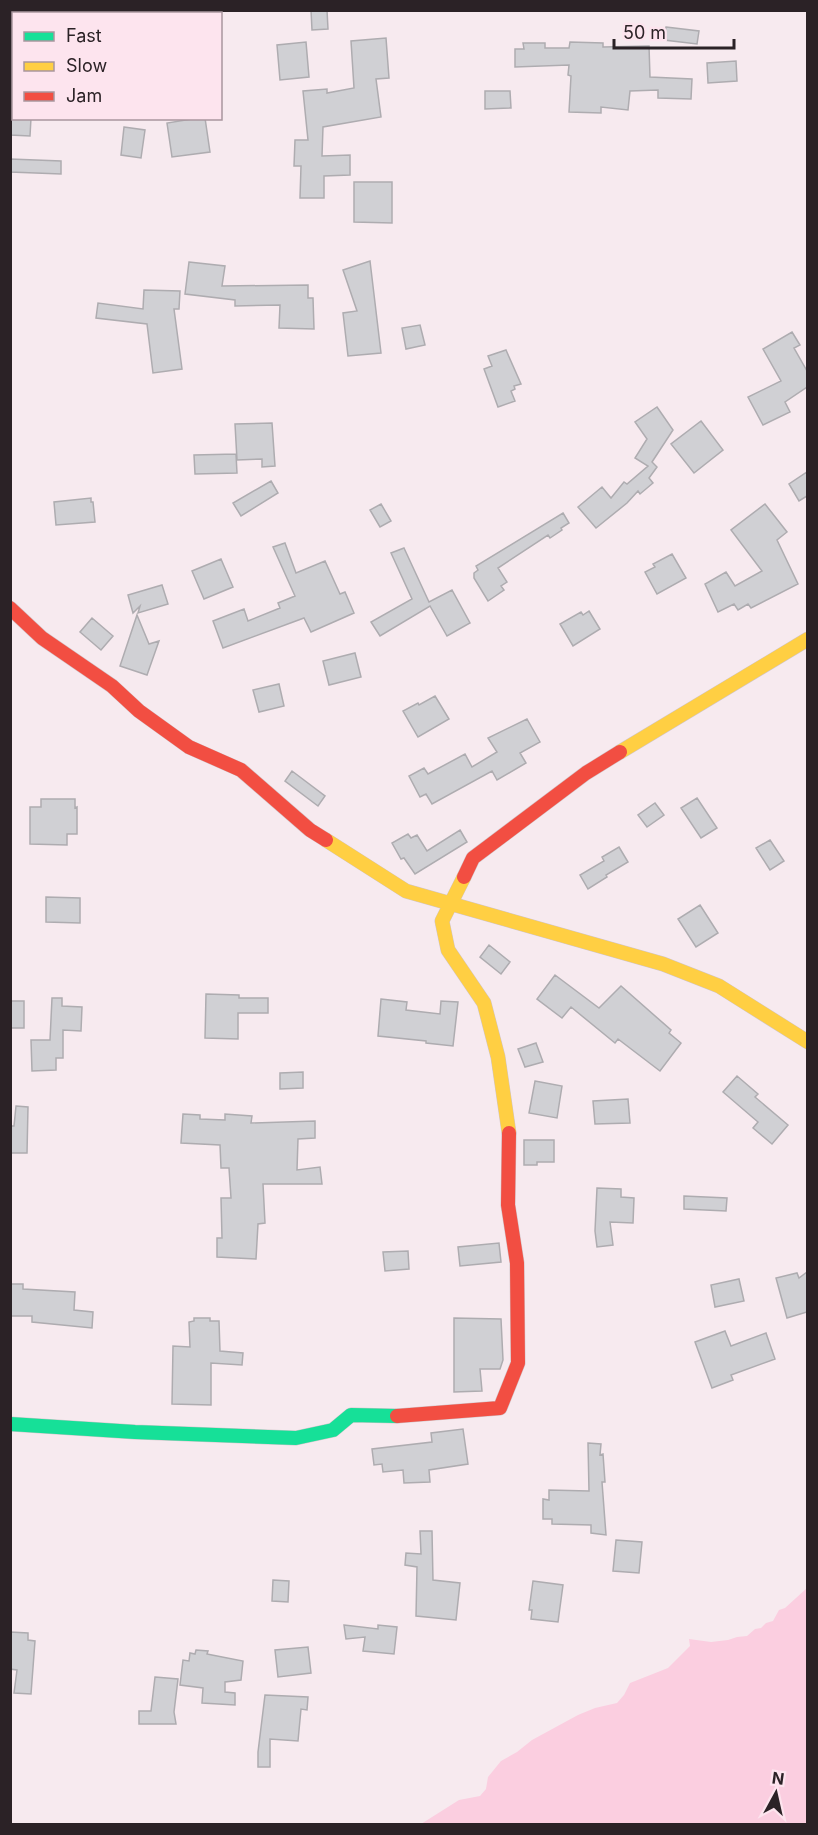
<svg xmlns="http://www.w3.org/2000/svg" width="818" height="1835" font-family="Inter,sans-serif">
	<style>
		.water { fill: #fbcee0 }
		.building { fill: #d0d0d4; stroke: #aeacb0; stroke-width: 1.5 }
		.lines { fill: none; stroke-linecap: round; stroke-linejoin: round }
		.fast-casing { stroke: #d0c5c9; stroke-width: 15 }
		.slow-casing { stroke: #d0c5c9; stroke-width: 15 }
		.jam-casing { stroke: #d0c5c9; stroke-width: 15 }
		.fast { stroke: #16e098; stroke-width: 14 }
		.slow { stroke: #ffcf43; stroke-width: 14 }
		.jam { stroke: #f24e42; stroke-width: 14 }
	</style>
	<rect width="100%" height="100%" fill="#f7eaef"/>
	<path class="water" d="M807,1588V1824H421L459,1800L480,1796L486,1789L488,1777L501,1761L517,1752L532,1740L578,1715L595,1708L617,1703L624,1695L630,1683L668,1668L690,1646L689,1639L711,1642L728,1640L737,1637L747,1636L755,1629L761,1628L766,1623L773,1621L779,1610L785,1608Z"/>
	<path class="building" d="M311,10H327L328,29L312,30Z
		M666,27L699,31L697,44L664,40Z
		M386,38L389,78L376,79L381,117L323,127L322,156L350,155V175L324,176V198H300L301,166H294L295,140H308L303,91L327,89V93L354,88L351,41Z
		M306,42L309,77L280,80L277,45Z
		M570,42L603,43V47L649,46L650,77L692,79L691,99L658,98V90L630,91L628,110L601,107V113L569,112L571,76L568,75L569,65L515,67V49H524L523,43H545V48H569Z
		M736,61L737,81L708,83L707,63Z
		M485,91H510L511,108L485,109Z
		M10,118H31L30,136L10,135Z
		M198,118H205L210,152L172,157L167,123Z
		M124,127L145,130L141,158L121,155Z
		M10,159L61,161V174L10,172Z
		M354,182H392V223L354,222Z
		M370,261L381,353L348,356L343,313L357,311L343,270Z
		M189,262L225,266L222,286L308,285V298H313L314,329L279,328L280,305L235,306V300L185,294Z
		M144,290L180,291L179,309H174L182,369L153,373L147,324L96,318L98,303L143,309Z
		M420,325L425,345L406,349L402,328Z
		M792,332L800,345L794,348L807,371V387L785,402L790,412L763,425L748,397L781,381L763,349Z
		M506,350L521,384L514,386L515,389L511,391L515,401L498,407L484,369L492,366L488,356Z
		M657,407L673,430L652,462L657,467L649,478L653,483L640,494L638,491L627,503L596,528L578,507L602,487L611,498L624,482L627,484L648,466L635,458L647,439L635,422Z
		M701,421L723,450L694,473L671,444Z
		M272,423L275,466L262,467V459L237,460L235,424Z
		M236,454L237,473L195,474L194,455Z
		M807,472V496L799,501L789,484Z
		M271,481L278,493L241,516L233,503Z
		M91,498V502H93L95,522L56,525L54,502Z
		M381,504L391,521L380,527L370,510Z
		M765,504L787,532L777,540L798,584L751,608L748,604L738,610L734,604L718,612L705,584L726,572L735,586L762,571L731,530Z
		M563,513L569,523L561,528L562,530L550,538L548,535L498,568L507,582L501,586L504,590L488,601L474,578V573L478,570L476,566Z
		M285,543L296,573L325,561L340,594L345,592L354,613L311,632L304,618L223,648L213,621L244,609L248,621L280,608L278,603L295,596L273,547Z
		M404,548L429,602L452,590L470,623L447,636L430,606L380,636L371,622L412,599L391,553Z
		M672,554L686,578L657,594L645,572L655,567L653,564Z
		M221,559L233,587L204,599L192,571Z
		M162,585L168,604L138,613L140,606L133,613L128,595Z
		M589,611L600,629L573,646L560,624L581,612L583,615Z
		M137,615L149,644L159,641L147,675L120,666Z
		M92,618L113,636L101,650L80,632Z
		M355,653L361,677L329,685L323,661Z
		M279,684L284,706L259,712L253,690Z
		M435,696L449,719L418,737L403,711L418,703L419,705Z
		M527,719L540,742L520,753L526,763L497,780L492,771L432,804L426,794L420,797L409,776L424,768L428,774L465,754L472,767L497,752L488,738Z
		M292,771L325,796L318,806L285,781Z
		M697,798L717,828L701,838L681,808Z
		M41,799H75V808L77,807V834H67V845L30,844V807H41Z
		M655,803L664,815L647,827L638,815Z
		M460,830L467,842L415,874L404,858L401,859L392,843L408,834L411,838L417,835L427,851Z
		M770,840L784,861L770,870L756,848Z
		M619,847L628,862L606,875L607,877L588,889L580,875L604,861L602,857Z
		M46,897L80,898V923L46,922Z
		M700,905L718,933L696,947L678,919Z
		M489,945L510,962L501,974L480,957Z
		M555,975L599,1008L621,986L671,1030L669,1033L681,1043L660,1071L618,1039L615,1043L571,1007L562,1018L537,999Z
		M206,994L239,995V998H268V1013H238V1039L205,1038Z
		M52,998H62V1006L82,1007L81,1031L63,1030V1058H56V1070L32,1071L31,1040H50Z
		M381,999L407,1002L406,1010L440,1014L441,1001L458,1002L453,1046L426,1043V1041L378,1036Z
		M10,1001H24V1028H10Z
		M536,1043L543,1062L525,1067L518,1049Z
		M303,1072V1088L280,1089V1073Z
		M737,1076L758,1094L755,1097L788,1125L772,1144L753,1128L758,1122L723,1092Z
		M535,1081L562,1086L557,1118L529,1113Z
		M628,1099L630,1123L595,1124L593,1101Z
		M16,1106L28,1107L27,1153H10V1126H14Z
		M183,1114L200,1115V1119L225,1120V1114L252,1116L251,1123L315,1121V1138L298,1139L297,1170L320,1167L322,1184H263L265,1223L258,1224L256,1259L217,1257V1238H222L221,1198H231L229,1168H221L220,1145L181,1143Z
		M524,1140H554V1162H537V1165H524Z
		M597,1188L621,1189V1197L634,1198L633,1223L610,1222L613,1245L597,1247L595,1231Z
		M684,1196L727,1198L726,1211L684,1209Z
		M499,1243L501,1262L460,1266L458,1247Z
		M408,1251L409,1269L385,1271L383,1252Z
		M807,1272V1312L787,1318L776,1278L797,1273L799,1278Z
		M739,1279L744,1301L715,1307L711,1285Z
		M10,1284H23V1289L75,1292L74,1310L93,1312L92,1328L32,1322V1316H10Z
		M194,1318H210V1321H219L220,1351L243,1353L242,1365L211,1363V1405L172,1404L173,1346L190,1347L189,1322L194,1321Z
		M454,1318L501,1319L503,1360L500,1369H480L482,1391L454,1392Z
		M725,1331L731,1346L766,1333L775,1359L731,1375L733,1380L712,1388L695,1342Z
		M463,1429L468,1464L429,1470L430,1482L404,1483L403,1470L383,1472L382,1464L374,1465L372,1449L432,1442L431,1433Z
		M588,1443L601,1444L600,1455L603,1454L605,1482H602L606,1535L591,1533V1525L552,1524V1519H543V1499L549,1500V1490L589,1491Z
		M420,1531H432L433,1580L460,1583L456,1620L416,1616L417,1567L405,1565L406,1553L421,1554Z
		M616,1540L642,1542L639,1573L613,1571Z
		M273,1580L289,1581L288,1602L272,1601Z
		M533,1581L563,1585L558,1622L531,1619L532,1610H529Z
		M344,1625L378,1629V1625L397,1627L394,1654L363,1651L365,1637L346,1639Z
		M10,1632L28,1633V1640L35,1641L31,1694L14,1693L17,1670L10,1669Z
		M308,1647L311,1673L278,1677L275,1650Z
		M196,1650L208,1651L207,1654L212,1655L243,1661L241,1680L225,1682V1692L235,1693V1705L202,1703L203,1688L180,1685L183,1660L189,1661L190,1653L195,1654Z
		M155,1677L178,1679L174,1712L176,1724H139V1711H151Z
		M265,1695L308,1697L307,1710L301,1709L298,1741L270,1739V1767H258V1752Z"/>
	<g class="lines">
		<g class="fast-casing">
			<path id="fast" d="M10,1424L135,1432L296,1438L333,1430L351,1415L397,1416"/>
		</g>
		<g class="slow-casing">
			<path id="slow" d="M620,752L808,639
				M326,840L406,891L663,964L719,986L808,1042
				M464,877L442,921L448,950L484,1003L498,1057L509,1133"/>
		</g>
		<g class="jam-casing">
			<path id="jam" d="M10,608L42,638L112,686L139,711L189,747L241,770L310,830L326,840
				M464,877L473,858L586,773L620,752
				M397,1416L500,1408L518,1363L517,1263L508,1205L509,1133"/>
		</g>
		<use href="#fast" class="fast"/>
		<use href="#slow" class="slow"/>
		<use href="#jam" class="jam"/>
	</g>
	<rect width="818" height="1835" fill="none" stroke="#2b2226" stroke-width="24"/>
	<rect x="12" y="12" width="210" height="108" fill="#fde4ee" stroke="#a9969e" stroke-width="1.5"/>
	<rect x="24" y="32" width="30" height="9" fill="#16e098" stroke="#a9969e" stroke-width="1.5"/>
	<text x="66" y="42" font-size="18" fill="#2b2226">Fast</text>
	<rect x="24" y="62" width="30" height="9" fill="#ffcf43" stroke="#a9969e" stroke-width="1.5"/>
	<text x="66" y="72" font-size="18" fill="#2b2226">Slow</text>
	<rect x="24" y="92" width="30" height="9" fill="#f24e42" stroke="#a9969e" stroke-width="1.5"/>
	<text x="66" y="102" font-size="18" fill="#2b2226">Jam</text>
	<g transform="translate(776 1793) rotate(8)" stroke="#fde4ee" stroke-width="4.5" paint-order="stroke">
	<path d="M0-4.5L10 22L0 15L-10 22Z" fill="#2b2226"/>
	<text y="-9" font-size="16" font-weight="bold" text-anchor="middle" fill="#2b2226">N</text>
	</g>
	<path d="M614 39v9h120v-9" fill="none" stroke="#2b2226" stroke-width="3"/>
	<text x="623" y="39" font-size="18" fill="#2b2226" stroke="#fde4ee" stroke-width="4.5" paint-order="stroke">50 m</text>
</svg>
